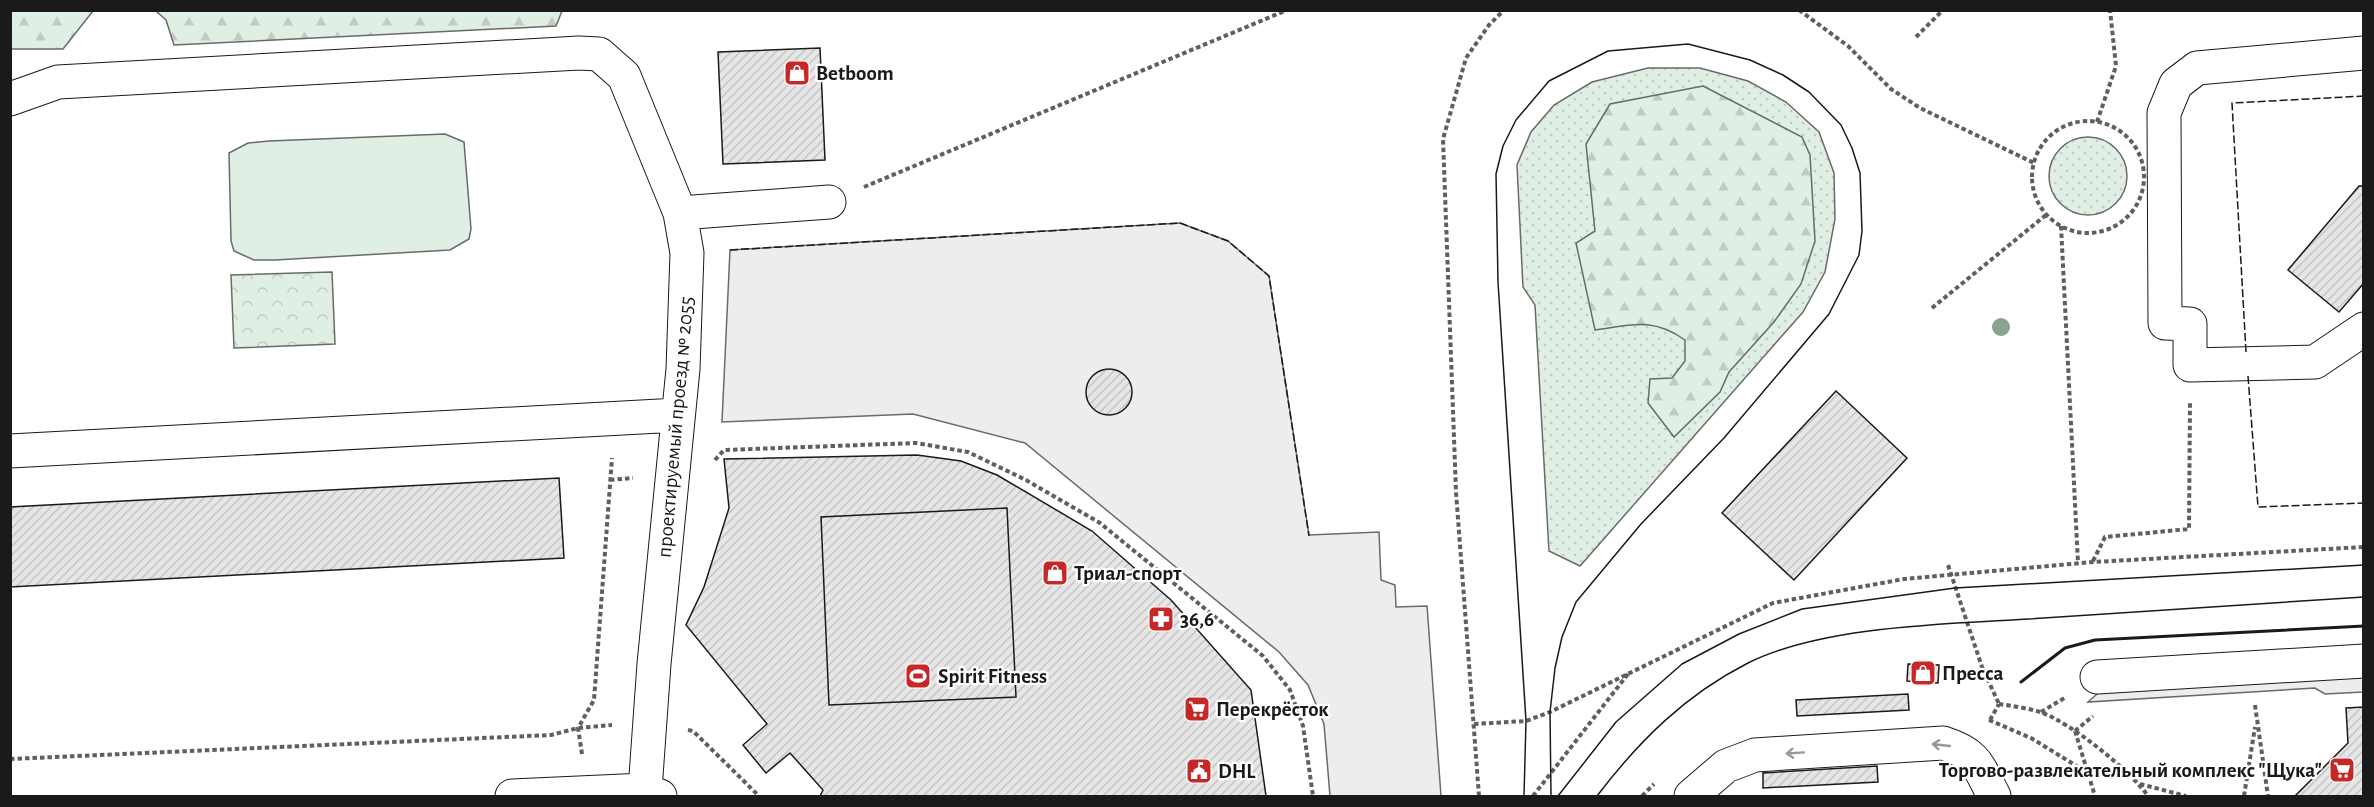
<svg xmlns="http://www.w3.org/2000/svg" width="2374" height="807" font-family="'Alegreya Sans',sans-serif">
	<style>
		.grass { fill: url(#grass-dots); stroke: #6a6a6a; stroke-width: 1.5 }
		.forest { fill: url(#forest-firs); stroke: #6a6a6a; stroke-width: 1.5 }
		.park { fill: url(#park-crowns); stroke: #6a6a6a; stroke-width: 1.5 }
		.pitch { fill: #e0efe3; stroke: #6a6a6a; stroke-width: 1.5 }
		.parking { fill: #ededed; stroke: #6a6a6a; stroke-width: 1.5 }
		.building { fill: url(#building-hatch); stroke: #1a1a1a; stroke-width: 1.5 }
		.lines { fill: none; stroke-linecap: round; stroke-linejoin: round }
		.minor-casing { stroke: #1a1a1a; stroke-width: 35 }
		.path { stroke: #5f5f5f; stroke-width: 4; stroke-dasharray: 4.5 3; stroke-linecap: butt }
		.minor { stroke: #fff; stroke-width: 33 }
		.tram { stroke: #1a1a1a; stroke-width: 1.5 }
		.fence { stroke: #1a1a1a; stroke-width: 1.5; stroke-dasharray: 8 3; stroke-linecap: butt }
		.wall { stroke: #1a1a1a; stroke-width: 3 }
		.tree { fill: #8aa48f }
		.oneway { stroke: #989898 }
		.labels { text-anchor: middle; stroke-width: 4.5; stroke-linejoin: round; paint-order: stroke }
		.poi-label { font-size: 21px; font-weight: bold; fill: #1a1a1a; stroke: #fff; text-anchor: start }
		.street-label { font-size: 21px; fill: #1a1a1a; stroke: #fff }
	</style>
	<defs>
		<pattern id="grass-dots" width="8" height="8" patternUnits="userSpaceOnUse" patternTransform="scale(1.5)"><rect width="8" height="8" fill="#e0efe3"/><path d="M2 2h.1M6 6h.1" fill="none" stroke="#c0ccc2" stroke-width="1.8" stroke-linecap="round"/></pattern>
		<pattern id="forest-firs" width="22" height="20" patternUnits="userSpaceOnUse" patternTransform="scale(1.5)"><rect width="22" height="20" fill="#e0efe3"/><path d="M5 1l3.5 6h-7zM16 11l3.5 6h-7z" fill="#c0ccc2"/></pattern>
		<pattern id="park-crowns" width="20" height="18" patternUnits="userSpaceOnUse" patternTransform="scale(1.5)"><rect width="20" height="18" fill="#e0efe3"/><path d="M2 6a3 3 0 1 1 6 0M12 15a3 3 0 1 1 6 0" fill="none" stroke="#c0ccc2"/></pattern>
		<pattern id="building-hatch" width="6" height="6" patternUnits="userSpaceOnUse" patternTransform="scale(1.5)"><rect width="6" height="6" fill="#e6e6e6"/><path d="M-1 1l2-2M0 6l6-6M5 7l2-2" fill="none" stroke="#c5c5c5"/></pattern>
	</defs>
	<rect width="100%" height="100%" fill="#fff"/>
	<path class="grass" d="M1648,68H1700L1748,81L1786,102L1819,132L1834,173L1835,219L1825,272L1803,312L1580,566L1549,551L1535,305L1523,287L1517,165L1531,132L1554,105L1592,82Z
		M2049 176a39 39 0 1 1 78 0a39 39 0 1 1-78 0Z"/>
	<path class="forest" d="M11,10H93V11L63,49H11Z
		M156,11H562L556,26L174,45L166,20Z
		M1703,86L1802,137L1810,155L1815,241L1801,284L1774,322L1729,372L1720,392L1674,437L1648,403L1650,379L1672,378L1685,361V340C1652,317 1632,325 1595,330L1576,243L1595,231L1586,144L1610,104Z"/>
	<path class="park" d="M332,272L335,344L234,348L231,275Z"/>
	<path class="pitch" d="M445,134L464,142L471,229L469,239L450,250L275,260H254L234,251L231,241L229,153L248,143L269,141Z"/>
	<path class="parking" d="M1180,223L1228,241L1269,276L1309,535L1379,532L1381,580L1395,585L1396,607L1427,606L1441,796H1330L1324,724L1308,685L1279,652L1025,443L913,414L722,422L730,250Z
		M2363,671V692L2325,694L2315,688L2088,702L2106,686Z"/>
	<path class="building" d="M820,48L825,160L723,164L718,52Z
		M2359,186H2364V283L2339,312L2288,270Z
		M1086 392a23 23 0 1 1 46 0a23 23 0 1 1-46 0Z
		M1836,391L1907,458L1794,580L1722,513Z
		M917,455L961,461L997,475L1092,531L1171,600L1251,690L1266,796H820L823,790L790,753L766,773L743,745L767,724L686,625L704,587L729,508L724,459Z
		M559,478L564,558L10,587V507Z
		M1007,508L1016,697L829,705L821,517Z
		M1908,664L1939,665L1938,683L1907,681Z
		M1908,694L1909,710L1797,716L1796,700Z
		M2364,707V796H2295L2348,743L2346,708Z
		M1877,766L1878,782L1763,788V773Z"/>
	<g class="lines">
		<g class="minor-casing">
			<path id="minor" d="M2364,53L2197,68L2176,84L2164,113L2165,323L2190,324V365L2315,362L2364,329
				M10,99L58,82L579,53L599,54L624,76L680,213L687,253L683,369L654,664L645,790
				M680,213L829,202
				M10,451L678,415
				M2097,677L2364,661
				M512,796L645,790L660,796
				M1691,796L1726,766L1755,755L1943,743C1978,754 1978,766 1994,796"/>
		</g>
		<path class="path" d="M1799,10L1848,46L1891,89L1920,108L2034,163
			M1916,37L1943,10
			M2032 177a56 56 0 1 1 112 0a56 56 0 1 1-112 0Z
			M2097,122L2116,66L2110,10
			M864,187L1287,10
			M2061,226L2078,563
			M1932,308L2046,215
			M715,460L724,450L916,443L968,452L1026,480L1100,523L1263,656L1290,690L1303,726L1313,796
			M610,480L633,478
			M2093,561L2105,537L2189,529L2190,403
			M1948,565L1982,667L1999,704
			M1999,704C2012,706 2027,708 2040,712C2070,722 2131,771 2148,796
			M2255,705L2268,796
			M2041,712L2066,697
			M1989,720L2031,738L2088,773
			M1990,720L1999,704
			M1474,724L1526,721L1550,712L1773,603L1904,579L2093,562L2364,547
			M688,730L693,731L759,796
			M2075,731L2093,716
			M2075,731L2095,796
			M582,754L578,728L594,700L612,458
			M10,759L551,735L578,728L612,725
			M2026,776L2088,773
			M2140,784L2186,796
			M1479,796L1456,492L1443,139L1466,58L1489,25L1504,10
			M1533,796L1628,674
			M1642,796L1654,784
			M2244,796L2255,727"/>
		<use href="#minor" class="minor"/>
		<path class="tram" d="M1524,796L1526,721L1498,282L1496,174L1503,146L1516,120L1549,81L1608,51L1688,44L1750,60L1783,75L1809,92L1841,125L1852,148L1860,173L1862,231L1859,255L1829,314L1724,438L1641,524L1576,602L1562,637L1555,668L1550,712L1551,796
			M1558,796L1616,722L1682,664L1739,634L1802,609L1955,588L2364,565
			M1597,796C1639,741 1685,695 1748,663C1822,626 1946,624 2029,619C2140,612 2252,605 2364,597"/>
		<path class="fence" d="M730,250L1180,223L1228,241L1269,276L1309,536
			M2246,352L2232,103L2364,96
			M2248,376L2258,507L2364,503"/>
		<path class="wall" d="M2021,682L2065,648L2095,640L2364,626"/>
	</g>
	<circle class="tree" cx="2001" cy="327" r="9"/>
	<defs><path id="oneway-shaft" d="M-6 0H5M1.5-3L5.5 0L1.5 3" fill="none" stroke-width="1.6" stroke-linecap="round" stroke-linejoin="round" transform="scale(1.5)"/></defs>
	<g class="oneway">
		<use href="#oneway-shaft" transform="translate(1941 745) rotate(-174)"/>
		<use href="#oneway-shaft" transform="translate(1795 753) rotate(176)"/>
	</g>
	<defs>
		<g id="shop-square" transform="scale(1.35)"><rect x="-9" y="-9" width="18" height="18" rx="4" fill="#c62828" stroke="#fff"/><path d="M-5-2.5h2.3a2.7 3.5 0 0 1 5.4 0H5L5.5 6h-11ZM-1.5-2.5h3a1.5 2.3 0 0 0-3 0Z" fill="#fff"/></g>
		<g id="pharmacy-square" transform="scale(1.35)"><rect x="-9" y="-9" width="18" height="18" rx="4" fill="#c62828" stroke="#fff"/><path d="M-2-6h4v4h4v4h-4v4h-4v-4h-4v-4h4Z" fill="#fff"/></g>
		<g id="stadium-square" transform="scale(1.35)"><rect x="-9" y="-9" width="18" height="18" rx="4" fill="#c62828" stroke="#fff"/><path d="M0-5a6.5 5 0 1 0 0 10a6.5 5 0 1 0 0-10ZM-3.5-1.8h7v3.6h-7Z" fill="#fff"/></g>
		<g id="supermarket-square" transform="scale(1.35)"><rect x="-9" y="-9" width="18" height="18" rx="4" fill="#c62828" stroke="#fff"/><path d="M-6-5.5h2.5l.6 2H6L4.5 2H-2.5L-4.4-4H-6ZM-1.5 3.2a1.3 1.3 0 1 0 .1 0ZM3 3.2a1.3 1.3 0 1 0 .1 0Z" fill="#fff"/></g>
		<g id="civic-square" transform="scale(1.35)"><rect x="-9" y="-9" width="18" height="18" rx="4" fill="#c62828" stroke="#fff"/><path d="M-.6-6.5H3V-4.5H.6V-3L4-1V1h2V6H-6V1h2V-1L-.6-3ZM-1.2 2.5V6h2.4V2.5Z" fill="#fff"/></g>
	</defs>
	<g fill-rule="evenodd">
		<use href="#shop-square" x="797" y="73"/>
		<use href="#shop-square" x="1055" y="573"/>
		<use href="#pharmacy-square" x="1161" y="619"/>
		<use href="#shop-square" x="1923" y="673"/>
		<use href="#stadium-square" x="918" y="676"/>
		<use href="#supermarket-square" x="1197" y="709"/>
		<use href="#supermarket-square" x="2342" y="770"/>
		<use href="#civic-square" x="1199" y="771"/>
	</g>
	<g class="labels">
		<g class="poi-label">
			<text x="816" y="80">Betboom</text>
			<text x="1074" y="580">Триал-спорт</text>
			<text x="1180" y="626">36,6</text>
			<text x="1942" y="680">Пресса</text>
			<text x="938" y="683">Spirit Fitness</text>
			<text x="1216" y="716">Перекрёсток</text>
			<text x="2322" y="777" text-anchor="end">Торгово-развлекательный комплекс "Щука"</text>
			<text x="1218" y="778">DHL</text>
		</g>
		<g class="street-label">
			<text transform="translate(675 427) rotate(-85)" y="7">проектируемый проезд № 2055</text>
		</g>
	</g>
	<rect width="2374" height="807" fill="none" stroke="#1a1a1a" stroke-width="24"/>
</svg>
